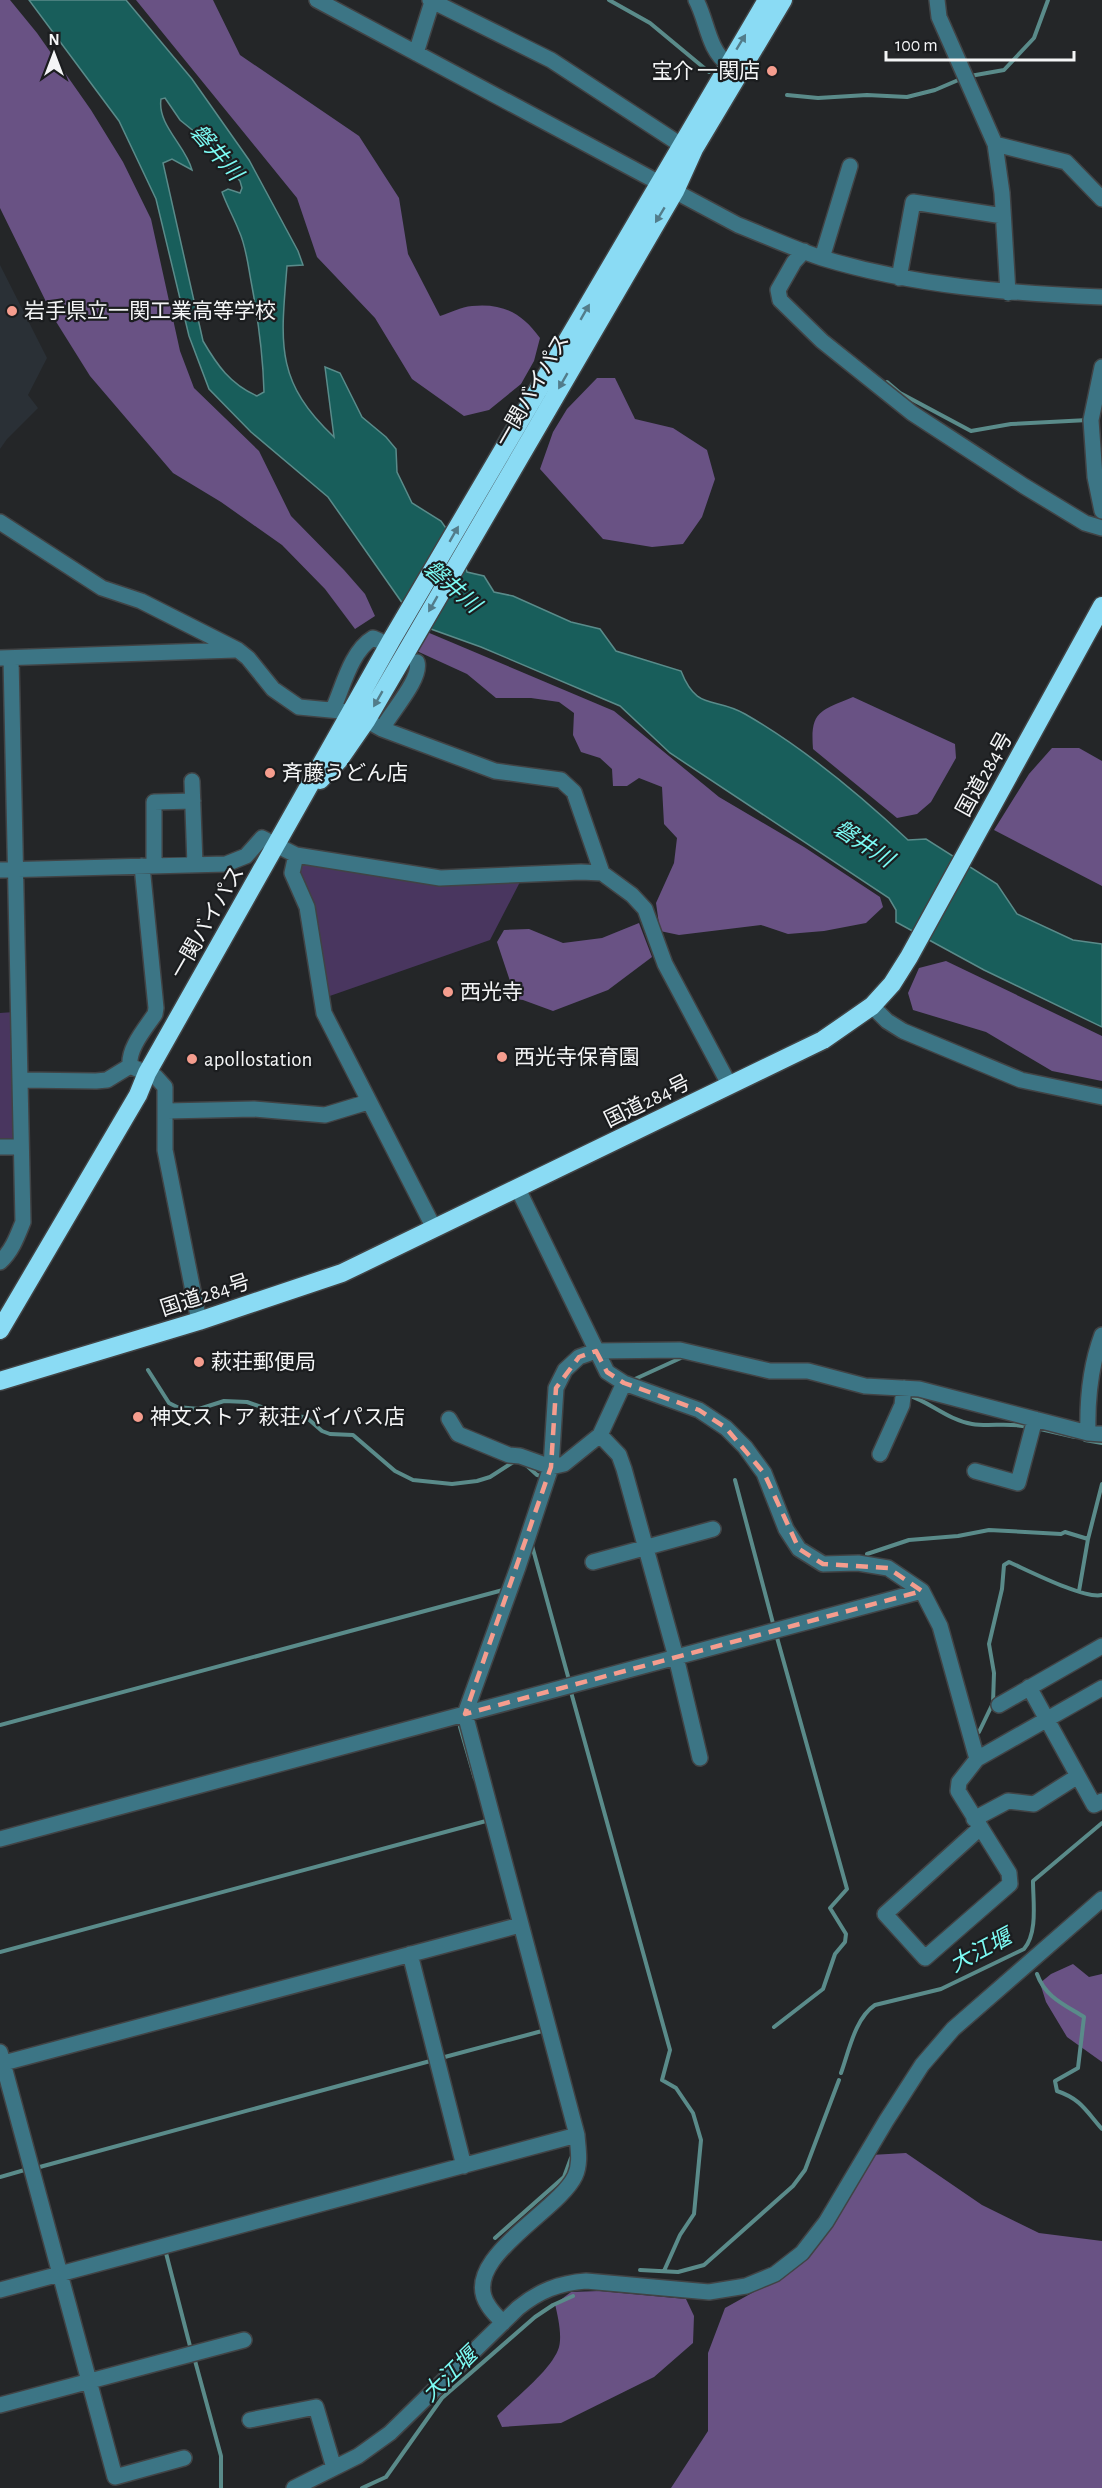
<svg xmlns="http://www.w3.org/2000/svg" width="1102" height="2488" font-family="'Alegreya Sans','Noto Sans JP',sans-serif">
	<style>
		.built { fill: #2a3036 }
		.green { fill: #49365f }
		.forest { fill: #695284 }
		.water { fill: #185e5b; stroke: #5a8b8a; stroke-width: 1.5; fill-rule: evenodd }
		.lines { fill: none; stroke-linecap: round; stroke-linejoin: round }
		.stream { stroke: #5a8b8a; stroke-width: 4 }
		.minor-casing { stroke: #414345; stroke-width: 18 }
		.highway-casing { stroke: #414345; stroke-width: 21 }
		.minor { stroke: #3c7585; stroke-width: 15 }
		.highway { stroke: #8adbf4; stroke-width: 18 }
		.oneway { fill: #527c8a }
		.marked { fill: none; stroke: #f59d8e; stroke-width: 4.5; stroke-dasharray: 12 8; stroke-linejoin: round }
		.poi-dot { fill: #f59d8e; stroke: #1b1d1f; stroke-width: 2 }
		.labels { text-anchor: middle; stroke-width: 4.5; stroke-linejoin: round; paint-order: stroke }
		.poi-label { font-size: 21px; fill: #f4f5f6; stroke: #1b1d1f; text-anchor: start }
		.street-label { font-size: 21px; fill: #f4f5f6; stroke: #1b1d1f }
		.water-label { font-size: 22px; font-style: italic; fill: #7cfbf4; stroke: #1b1d1f }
	</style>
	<rect width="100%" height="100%" fill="#242628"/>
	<path class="built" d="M0,265L47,358L28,395L38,408L7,439L0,449Z"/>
	<path class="green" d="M299,861L521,880L490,940L324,998L297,874Z
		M14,1012L16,1143H0V1013Z"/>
	<path class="forest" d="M0,0H10L37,33L91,110L123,162L151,219L180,351L194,388L259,451L291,516L344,570L365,594L375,616L355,629L325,589L282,545L221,502L173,473L90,376L55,320L0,208Z
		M136,0H213L240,55L359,136L399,198L408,254L440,316C450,313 461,307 472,306C503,303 522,313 540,338L534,361L521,384L489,410L464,416L412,379L375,318L317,257L297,198Z
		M597,378H615L635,419L673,428L707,450L715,479L702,517L683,544L652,547L603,539L540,469L553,432L567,409Z
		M427,632L614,711L719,797L804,847L880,897L883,907L866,923L824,931L788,934L761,925L679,935L660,931L656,903L674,863L677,838L664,824L662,787L639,778L627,786H613L612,769L600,758L581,752L573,735L574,713L559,702L531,698H496L467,674L408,647Z
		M853,697L955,744L956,758L931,802L917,814L897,818L813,749C810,711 820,711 853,697Z
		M1052,748H1079L1102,761V886L994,830L1029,774Z
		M639,923L652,957L608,990L553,1011L523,1000L516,999L497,942L504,930L529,929L563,943L602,938Z
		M946,961L1102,1036V1081L1052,1071L986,1032L913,1010L908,993L919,968Z
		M1073,1964L1089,1977L1102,1974V2062L1067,2037L1046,2002L1040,1983L1051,1974Z
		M906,2153L982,2205L1039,2233L1102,2241V2488H671L708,2431V2353L725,2308L786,2274L871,2155Z
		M600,2291L686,2299L694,2316L693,2343L654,2377L561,2423L502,2427L497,2416C514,2399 549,2372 558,2350C563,2338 558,2317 555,2304L571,2292Z"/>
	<path class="water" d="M29,0H126L192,79L249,160L298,251L303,265L287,266C281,342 274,381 334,437L325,367L340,373L362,417L386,437L396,449L397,472L412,503L441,521L460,548L467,572L484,576L494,592L513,596L571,622L600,629L616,651L681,671C697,712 714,696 745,714C804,748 858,793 908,840L926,839L997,884L1017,914L1073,940L1102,944V1027L984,970L896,922V910L889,898L670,753L620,706L481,647L417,624L328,497L251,432L209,389L189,336L156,199L119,121ZM165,98L180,120L201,137L240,181L242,188L240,193L228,189L222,192C227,206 234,218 239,231C246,246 248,265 251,281C258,318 263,354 264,392L257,396C230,384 217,365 203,341L163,163L172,159L192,170C186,146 157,125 161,99Z"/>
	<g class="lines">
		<path class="stream" d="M609,0L650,23L709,72
			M970,76L1004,70L1034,38L1048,0
			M787,95L818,98L867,95L907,97L935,90L963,78
			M887,382L900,393L971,431L1011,424L1088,420
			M148,1370L169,1403L177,1407L199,1409L224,1401L247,1402L287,1416L306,1417L322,1431L330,1434L353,1435L395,1471L413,1480L452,1484L477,1481L490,1477L515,1461
			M635,1379L683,1357
			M908,1395C930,1402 948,1420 972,1424C990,1427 1009,1422 1028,1427
			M1036,1428L1075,1437
			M1085,1440L1102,1443
			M525,1464L537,1475L542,1476
			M735,1480L774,1627
			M531,1542L569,1680
			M867,1554L909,1540L958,1536L989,1530L1061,1534L1065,1532L1088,1539
			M1079,1591L1088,1539L1102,1484
			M571,1692L670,2050L662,2080L676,2088L693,2113L701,2140L694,2214L680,2235L664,2271
			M0,1725L503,1590
			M460,1727L475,1779
			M979,1732L993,1703L994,1673L989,1644L1002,1589L1004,1565L1009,1562C1027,1570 1086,1600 1102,1595
			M0,1952L486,1821
			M1037,1974C1045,1997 1065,2005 1084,2017L1078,2068L1055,2081L1057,2091C1081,2099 1086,2111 1102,2129
			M774,2027L823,1989L835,1954L845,1942L846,1934L830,1908L847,1889L776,1634
			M441,2058L542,2031
			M841,2073C849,2051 855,2018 875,2005L941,1989L1024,1949C1038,1933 1033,1901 1033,1881L1102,1823
			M36,2168L434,2060
			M0,2177L28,2169
			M495,2238L564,2177L571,2158
			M166,2253L191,2350
			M640,2270L678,2272L704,2265L793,2186L805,2170L839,2080
			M194,2357L221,2456V2488
			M362,2488L386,2477L442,2398L535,2317L553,2305L573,2296"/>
		<g class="minor-casing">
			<path id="minor" d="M317,0L738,225C766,236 794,249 822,258C914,286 1007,293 1102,297
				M430,0L551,60L681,145
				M696,0C707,20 708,50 728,64
				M937,0L939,17L995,144L1002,193L1008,293
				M416,53L432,2
				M995,144L1066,162L1102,199
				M804,251L794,262L778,290L780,300L822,341L912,413L1024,486L1085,523L1102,528
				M822,258L850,166
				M899,278L913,202L1003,216
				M1102,367L1091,420L1095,477L1102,511
				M0,522L102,588L141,601L238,650L248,658L273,689L299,707L351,712L382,729L495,771L561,780L574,792L602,873L632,895L645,909L665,964L730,1086
				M0,658L235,650
				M333,709C343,687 351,651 373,638L380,641
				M382,729C390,713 422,679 417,662
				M192,781L195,865
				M296,855L292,873L307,907L324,1013L434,1228
				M154,866V802L193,801
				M0,870L226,864L246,856L262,838L296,855L440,878L581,872L602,873
				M872,1006L887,1021L903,1031L1021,1080L1102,1097
				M130,1066C128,1048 145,1029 155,1014L156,1008L142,866
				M20,1080L96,1081L107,1080L130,1066L156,1077L165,1087V1150L199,1321
				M167,1111L254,1109L325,1115L368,1102
				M0,1147H21
				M518,1189L607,1372L624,1383L699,1410L726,1428L745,1447L764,1473L786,1529L799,1549L823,1564L858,1563L888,1568L922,1591L940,1626L977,1759L959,1782L958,1791L1009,1873L1010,1884L925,1958L885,1914L980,1828
				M0,1262C12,1251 17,1237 23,1222L11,658
				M449,1419L458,1434L509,1455L520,1456L551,1467L564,1464L600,1435L624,1383
				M1088,1433C1087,1398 1090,1367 1102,1335
				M600,1435L619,1455L624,1469L676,1657L700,1758
				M880,1454L902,1405L904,1388
				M975,1471L1018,1483L1035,1419
				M593,1562L713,1529
				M1029,1687L1094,1805L1102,1801
				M999,1705L1102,1646
				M977,1759L1102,1688
				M974,1819L1008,1801L1034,1804L1078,1776
				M0,1839L922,1591
				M410,1954L464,2166
				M0,2052L115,2477L184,2458
				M0,2064L520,1925
				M0,2290L577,2135
				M503,2323C498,2317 492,2312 488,2305C458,2260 558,2212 575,2176C581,2163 578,2149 577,2135L465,1714L518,1567L551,1467L556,1388L565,1370L579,1357L596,1351L680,1350L770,1371H808L865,1386L919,1389L1088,1433L1102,1434
				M0,2405L244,2340
				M250,2420L316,2407L334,2468
				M294,2488L358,2456L390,2433L518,2308C539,2291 559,2283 586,2281L709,2292L746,2286L775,2274L802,2253L826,2222L886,2121L922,2065L953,2029L1102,1899"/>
		</g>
		<g class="highway-casing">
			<path id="highway" d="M320,780L339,760L366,721L675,191L694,149L783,0
				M0,1330L138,1095L147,1073L392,639L767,0
				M0,1381L199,1321L342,1273L823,1040L872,1006L892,984L909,957L1102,606"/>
		</g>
		<use href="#minor" class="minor"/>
		<use href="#highway" class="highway"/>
	</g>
	<defs><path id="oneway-solid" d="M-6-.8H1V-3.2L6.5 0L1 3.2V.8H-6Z" transform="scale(1.5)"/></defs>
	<g class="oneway">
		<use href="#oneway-solid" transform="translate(741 42) rotate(-59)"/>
		<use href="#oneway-solid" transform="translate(660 215) rotate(121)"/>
		<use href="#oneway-solid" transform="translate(585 312) rotate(-60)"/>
		<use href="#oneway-solid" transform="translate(563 381) rotate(120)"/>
		<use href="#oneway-solid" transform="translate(454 534) rotate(-60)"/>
		<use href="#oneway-solid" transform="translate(433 604) rotate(120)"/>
		<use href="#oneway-solid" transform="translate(378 699) rotate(120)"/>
	</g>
	<path class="marked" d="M596,1351L607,1372L624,1383L699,1410L726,1428L764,1473L799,1549L823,1564L888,1568L922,1591L465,1714L551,1467L556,1388L579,1357Z"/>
	<g class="poi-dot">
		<circle cx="772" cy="71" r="6"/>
		<circle cx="12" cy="311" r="6"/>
		<circle cx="270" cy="773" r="6"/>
		<circle cx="448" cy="992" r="6"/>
		<circle cx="502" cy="1057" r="6"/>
		<circle cx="192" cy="1059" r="6"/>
		<circle cx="199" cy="1362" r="6"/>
		<circle cx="138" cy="1417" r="6"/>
	</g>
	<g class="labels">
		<g class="poi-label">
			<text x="760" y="78" text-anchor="end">宝介 一関店</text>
			<text x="24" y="318">岩手県立一関工業高等学校</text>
			<text x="282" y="780">斉藤うどん店</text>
			<text x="460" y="999">西光寺</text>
			<text x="514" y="1064">西光寺保育園</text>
			<text x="204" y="1066">apollostation</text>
			<text x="211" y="1369">萩荘郵便局</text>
			<text x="150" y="1424">神文ストア 萩荘バイパス店</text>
		</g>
		<g class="street-label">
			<text transform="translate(532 390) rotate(-60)" y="7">一関バイパス</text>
			<text transform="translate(984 774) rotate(-61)" y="7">国道284号</text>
			<text transform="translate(207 922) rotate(-60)" y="7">一関バイパス</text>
			<text transform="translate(647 1101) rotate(-26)" y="7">国道284号</text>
			<text transform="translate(205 1295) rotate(-18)" y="7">国道284号</text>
		</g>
		<g class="water-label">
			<text transform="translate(217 152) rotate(49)" y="8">磐井川</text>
			<text transform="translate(453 586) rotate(41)" y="8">磐井川</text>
			<text transform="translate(864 843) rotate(33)" y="8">磐井川</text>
			<text transform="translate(980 1950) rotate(-28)" y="8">大江堰</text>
			<text transform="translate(449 2374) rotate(-44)" y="8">大江堰</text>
		</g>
	</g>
	<g transform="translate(54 54)" stroke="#1b1d1f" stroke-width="4.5" paint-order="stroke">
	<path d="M0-4.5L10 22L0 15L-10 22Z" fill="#f4f5f6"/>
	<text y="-9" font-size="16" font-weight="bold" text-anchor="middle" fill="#f4f5f6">N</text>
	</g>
	<path d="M886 51v9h188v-9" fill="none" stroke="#f4f5f6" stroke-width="3"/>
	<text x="895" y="51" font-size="18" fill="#f4f5f6" stroke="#1b1d1f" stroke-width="4.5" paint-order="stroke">100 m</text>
</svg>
